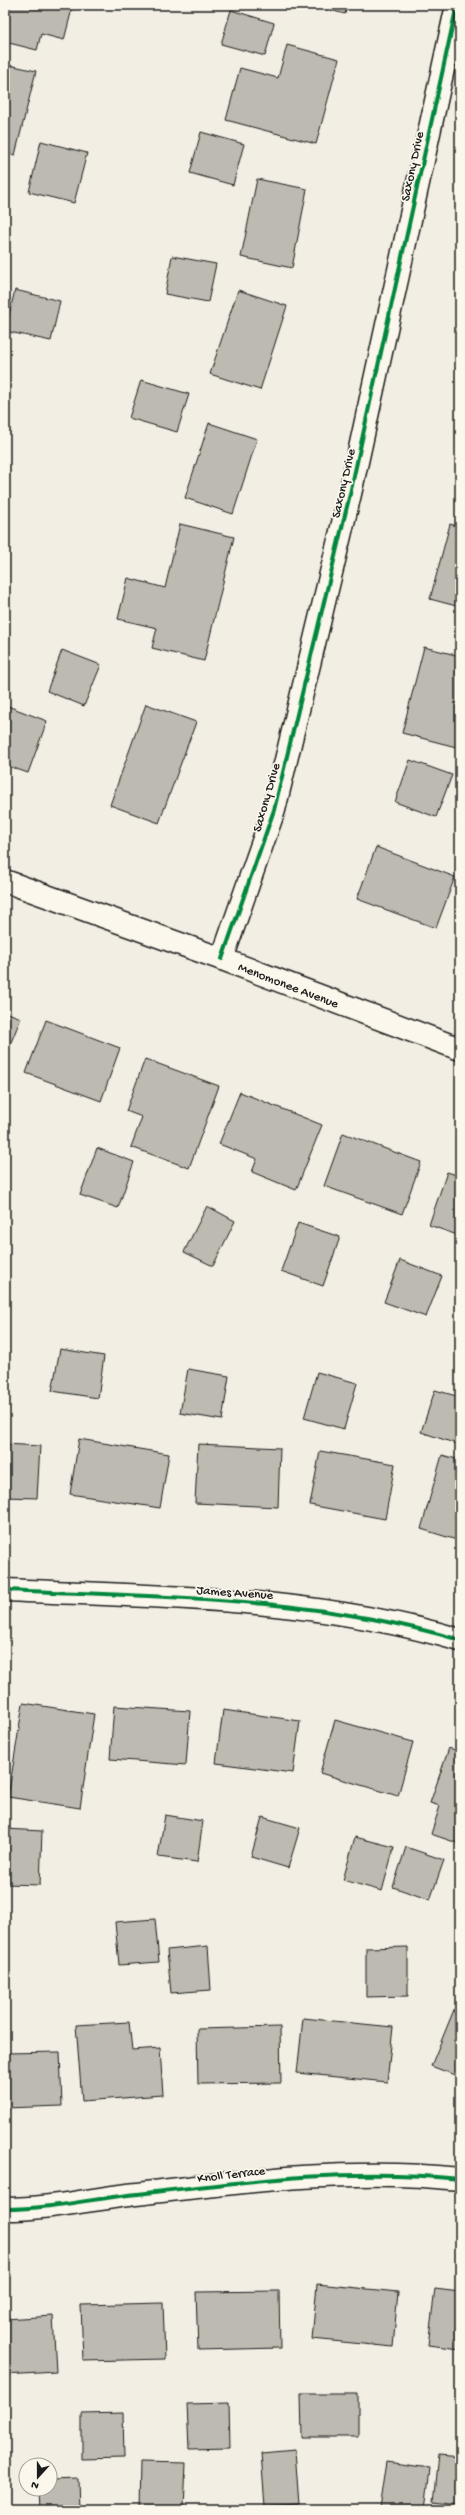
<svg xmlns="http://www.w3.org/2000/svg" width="465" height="2515" font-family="'Gochi Hand',sans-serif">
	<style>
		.building { fill: #bdbab1; stroke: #1c1c1c }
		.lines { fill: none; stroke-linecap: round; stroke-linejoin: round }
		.street-casing { stroke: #1c1c1c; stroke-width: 25 }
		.secondary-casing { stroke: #1c1c1c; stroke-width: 25 }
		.street { stroke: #fbf7ec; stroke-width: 22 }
		.secondary { stroke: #fbf7ec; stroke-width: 22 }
		.cycleway-casing { stroke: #fbf7ec; stroke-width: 6 }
		.cycleway { stroke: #00873e; stroke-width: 4 }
		.labels { text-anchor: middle; stroke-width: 3.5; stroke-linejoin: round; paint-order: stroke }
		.street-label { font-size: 13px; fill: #1c1c1c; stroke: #fbf7ec }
	</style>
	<rect width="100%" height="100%" fill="#f2eee4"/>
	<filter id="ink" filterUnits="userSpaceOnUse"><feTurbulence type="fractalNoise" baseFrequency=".025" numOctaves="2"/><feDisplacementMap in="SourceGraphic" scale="8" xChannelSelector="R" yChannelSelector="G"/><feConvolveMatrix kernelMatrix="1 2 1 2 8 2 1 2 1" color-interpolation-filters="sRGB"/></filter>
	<g filter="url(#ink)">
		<path class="building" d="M5,5H73L64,40L41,34L37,50L5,42Z
			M311,5H347L345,14Z
			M231,10L274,23L265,56L221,44Z
			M287,45L339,59L316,144L226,120L240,68L278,78Z
			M5,64L36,71L15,155L5,153Z
			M201,132L244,144L233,185L190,173Z
			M41,141L87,153L74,203L29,192Z
			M257,179L307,189L292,268L241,257Z
			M172,256L216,264L208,302L165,294Z
			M15,290L60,301L51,341L5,331Z
			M238,290L287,306L260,390L210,374Z
			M141,380L189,394L177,432L129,418Z
			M209,423L257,439L233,514L185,498Z
			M460,483V503L456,502Z
			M180,524L234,537L204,661L152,648L157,628L118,619L128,578L165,588Z
			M450,524L460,527V607L430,599Z
			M424,647L460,656V748L402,733Z
			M62,650L101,665L84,706L47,691Z
			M146,704L196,722L159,823L110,805Z
			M5,705L47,721L28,773L5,765Z
			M410,760L452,775L436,817L395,802Z
			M376,847L455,877L436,928L357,899Z
			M5,1012L21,1018L5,1057Z
			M46,1020L120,1048L101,1101L26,1073Z
			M145,1059L219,1086L189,1168L131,1147L142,1117L126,1111Z
			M240,1092L322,1125L296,1190L252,1172L257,1159L219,1144Z
			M343,1133L421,1162L402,1214L324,1186Z
			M97,1148L134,1162L118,1208L80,1195Z
			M447,1172L460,1176V1236L429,1225Z
			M207,1206L235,1221L213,1266L184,1252Z
			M298,1223L340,1237L323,1286L281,1271Z
			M400,1260L442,1276L426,1317L384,1302Z
			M60,1349L104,1356L98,1398L52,1391Z
			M188,1369L229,1376L222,1420L180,1413Z
			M317,1372L357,1383L344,1429L304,1418Z
			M435,1390L460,1397V1445L421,1432Z
			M79,1439L169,1454L160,1508L70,1494Z
			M5,1444L40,1446L37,1498L5,1497Z
			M198,1444L280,1448L278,1507L195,1503Z
			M320,1451L395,1464L385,1519L310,1505Z
			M442,1455L460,1460V1541L421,1529Z
			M23,1703L94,1714L80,1808L8,1797Z
			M114,1706L190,1711L186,1765L110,1759Z
			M223,1710L300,1721L293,1773L216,1763Z
			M335,1720L413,1742L398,1796L320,1773Z
			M449,1748L460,1752V1844L431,1834L440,1806L430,1803Z
			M165,1815L203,1821L197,1862L158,1857Z
			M262,1817L300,1828L288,1868L251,1857Z
			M5,1829L42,1831L40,1885L5,1884Z
			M355,1837L394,1847L382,1891L343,1880Z
			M406,1847L444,1860L430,1900L393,1887Z
			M155,1919L159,1962L119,1965L115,1922Z
			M208,1946L211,1990L171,1993L167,1950Z
			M408,1947V1996L366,1997V1948Z
			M460,1995V2077L431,2066Z
			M303,2018L393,2027L387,2082L297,2073Z
			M129,2022L132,2050L160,2048L163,2095L82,2101L76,2025Z
			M280,2027L281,2083L198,2084L197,2029Z
			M60,2052L62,2106L5,2108V2053Z
			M317,2284L398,2292L393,2347L312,2339Z
			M435,2289L460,2292V2349L428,2345Z
			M279,2291L280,2348L198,2350L196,2292Z
			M163,2303L165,2359L83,2361L81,2305Z
			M53,2316L56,2372L5,2375V2319Z
			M301,2394H358V2437H302Z
			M229,2403L230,2448L189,2449L187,2404Z
			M123,2413L124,2458L82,2459V2414Z
			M295,2450L299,2505L265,2507L261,2453Z
			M439,2456L460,2458V2505L434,2502Z
			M140,2462L186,2463L184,2510L139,2509Z
			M386,2462L430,2468L425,2510L379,2509Z
			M78,2479L79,2510H39L38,2489H50V2480Z"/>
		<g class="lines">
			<g class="street-casing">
				<path id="street" d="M222,959L274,810L350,494L457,5
					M5,1590C158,1597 312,1596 460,1640
					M5,2209C46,2209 88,2200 128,2195C239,2182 349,2167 460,2179"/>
			</g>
			<g class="secondary-casing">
				<path id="secondary" d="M5,881L222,959L460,1049"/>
			</g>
			<use href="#street" class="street"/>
			<use href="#secondary" class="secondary"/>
			<g class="cycleway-casing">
				<path id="cycleway" d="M222,959L274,810L350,494L457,5
					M5,1590C158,1597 312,1596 460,1640
					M5,2209C46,2209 88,2200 128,2195C239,2182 349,2167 460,2179"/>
			</g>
			<use href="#cycleway" class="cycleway"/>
		</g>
	</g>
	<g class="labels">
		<g class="street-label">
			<text transform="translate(411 166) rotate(-78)" y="5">Saxony Drive</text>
			<text transform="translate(342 483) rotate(-77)" y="5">Saxony Drive</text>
			<text transform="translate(265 797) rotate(-74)" y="5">Saxony Drive</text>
			<text transform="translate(289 984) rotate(21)" y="5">Menomonee Avenue</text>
			<text transform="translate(235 1591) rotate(4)" y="5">James Avenue</text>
			<text transform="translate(231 2173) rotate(-7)" y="5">Knoll Terrace</text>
		</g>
	</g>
	<rect width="465" height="2515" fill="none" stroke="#fbf7ec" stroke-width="20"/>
	<rect x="10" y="10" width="445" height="2495" fill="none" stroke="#1c1c1c" stroke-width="1.5" filter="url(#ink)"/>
	<g transform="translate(38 2477) rotate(201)"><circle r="19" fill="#fbf7ec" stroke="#a29f99"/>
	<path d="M0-3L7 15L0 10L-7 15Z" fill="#1c1c1c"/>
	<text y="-6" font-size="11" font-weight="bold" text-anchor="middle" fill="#1c1c1c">N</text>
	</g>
</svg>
